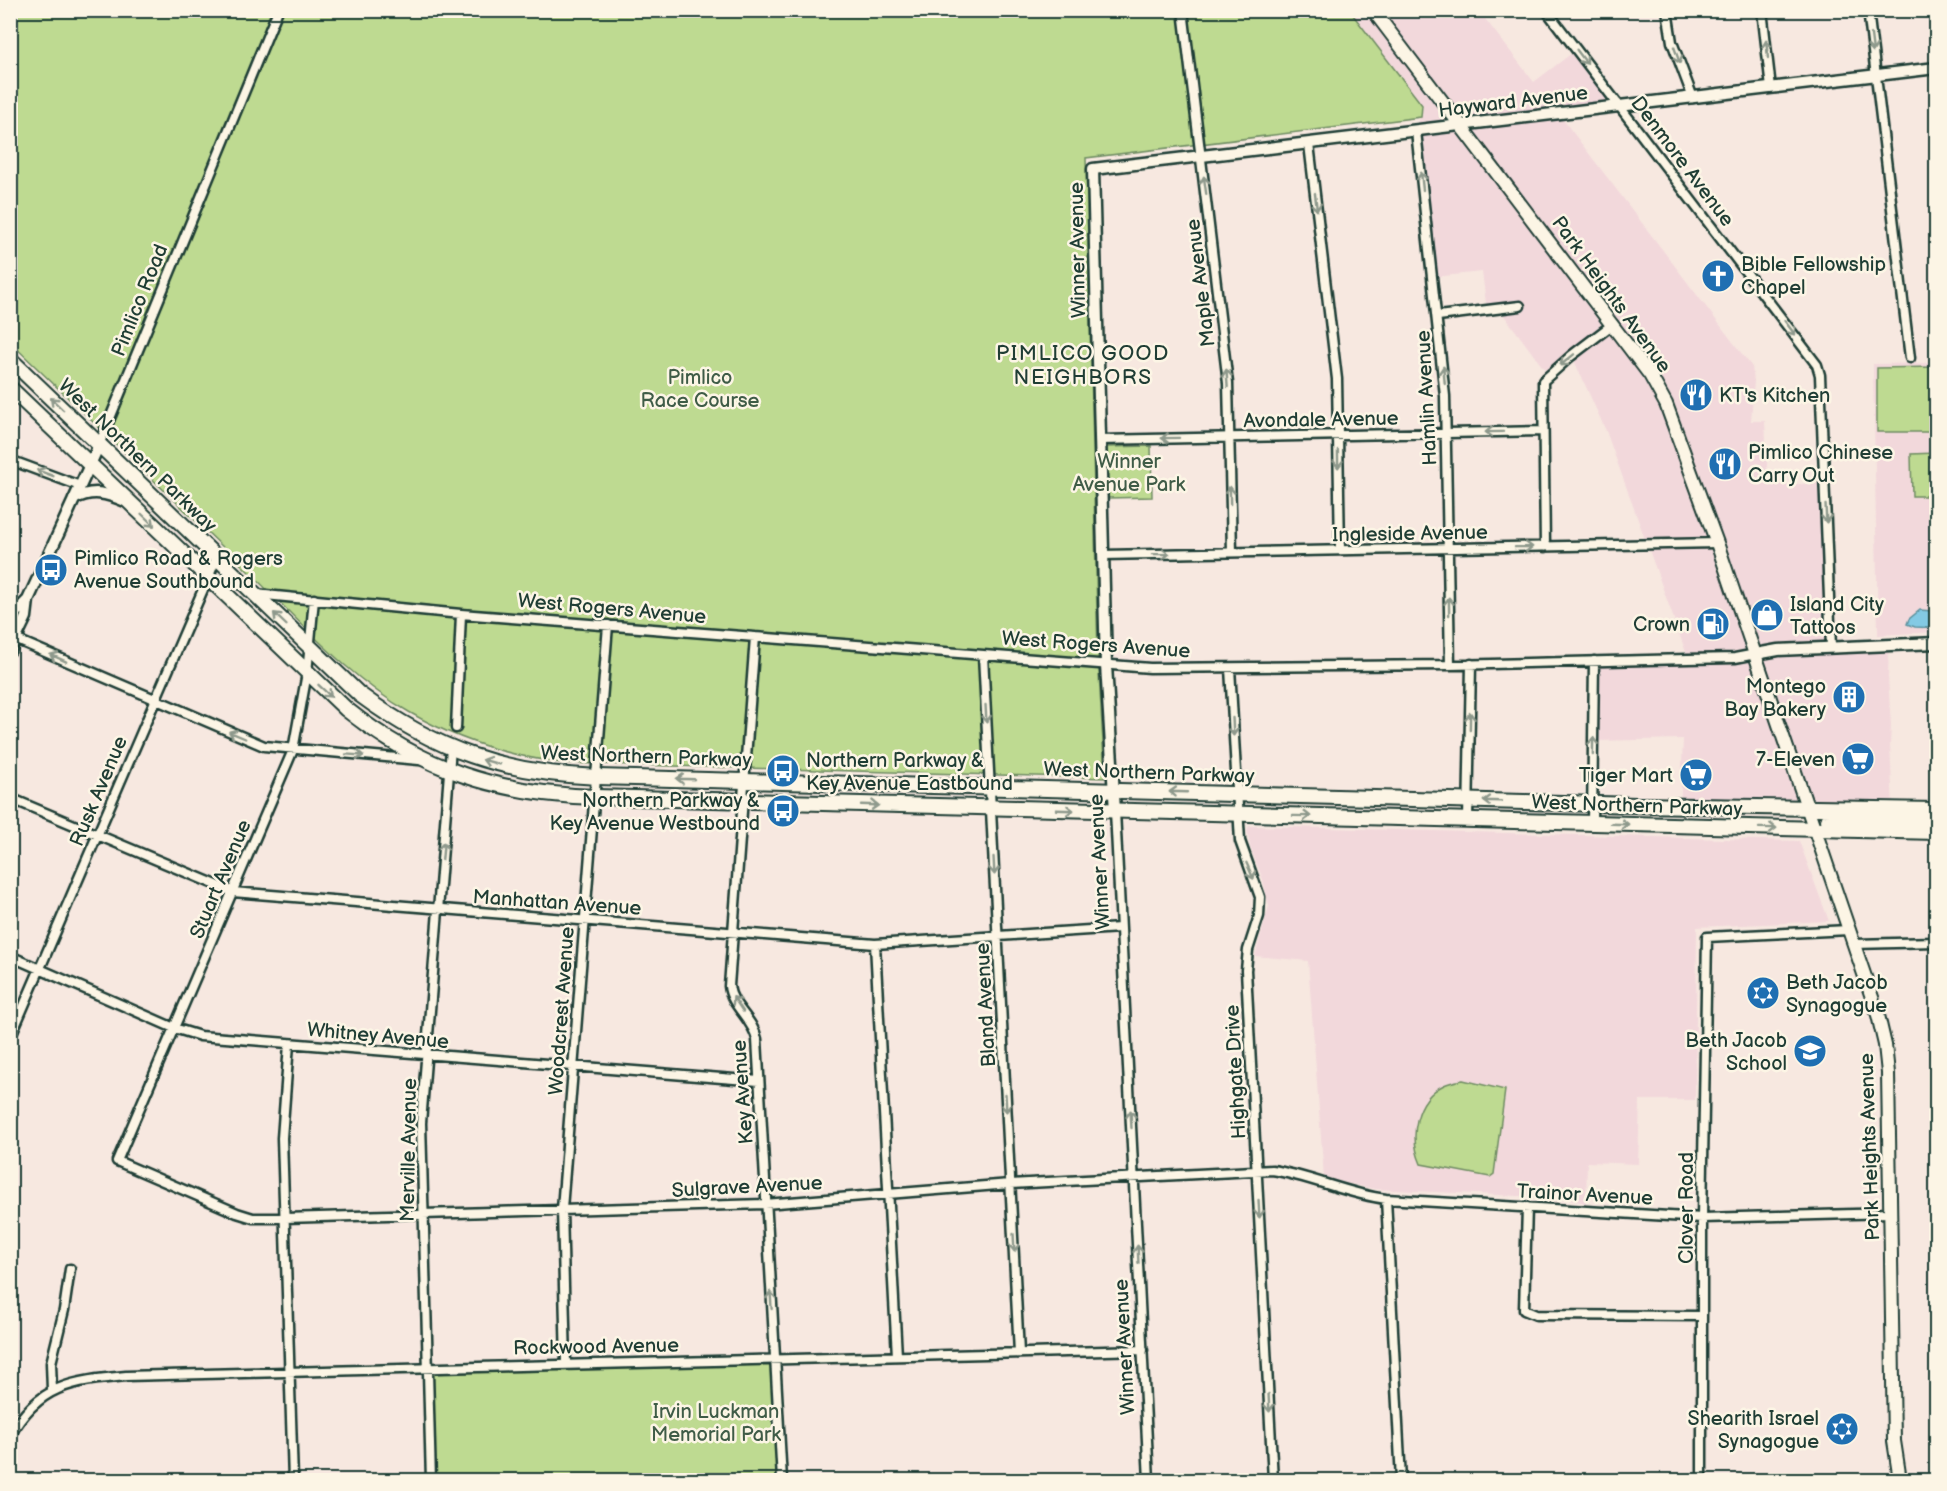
<svg xmlns="http://www.w3.org/2000/svg" width="1947" height="1491" font-family="'Balsamiq Sans',sans-serif">
	<style>
		.built { fill: #f2d8db }
		.green { fill: #beda91; stroke: #6e8c62; stroke-width: 1.5 }
		.water { fill: #83cae4; stroke: #5b929e; stroke-width: 1.5 }
		.lines { fill: none; stroke-linecap: round; stroke-linejoin: round }
		.minor-casing { stroke: #1f3d34; stroke-width: 13 }
		.tertiary-casing { stroke: #1f3d34; stroke-width: 15 }
		.secondary-casing { stroke: #1f3d34; stroke-width: 16 }
		.primary-casing { stroke: #1f3d34; stroke-width: 18 }
		.minor { stroke: #fcf5e5; stroke-width: 8 }
		.tertiary { stroke: #fcf5e5; stroke-width: 10 }
		.secondary { stroke: #fcf5e5; stroke-width: 12 }
		.primary { stroke: #fcf5e5; stroke-width: 14 }
		.oneway { stroke: #8e998c }
		.labels { text-anchor: middle; stroke-width: 5; stroke-linejoin: round; paint-order: stroke }
		.street-label { font-size: 20px; fill: #1f3d34; stroke: #fcf5e5 }
		.poi-label { font-size: 20px; fill: #1f3d34; stroke: #fcf5e5; text-anchor: start }
		.park-label { font-size: 20px; fill: #3f5c47; stroke: #fcf5e5 }
		.neighbourhood-label { font-size: 21px; letter-spacing: 1.5px; fill: #1f3d34; stroke: #fcf5e5 }
	</style>
	<rect width="100%" height="100%" fill="#f7e8e0"/>
	<filter id="ink" filterUnits="userSpaceOnUse"><feTurbulence type="fractalNoise" baseFrequency=".0167" numOctaves="2"/><feDisplacementMap in="SourceGraphic" scale="12" xChannelSelector="R" yChannelSelector="G"/><feConvolveMatrix kernelMatrix="1 2 1 2 8 2 1 2 1" color-interpolation-filters="sRGB"/></filter>
	<g filter="url(#ink)">
		<path class="built" d="M1350,11H1479L1534,82L1576,50L1617,105L1558,113L1752,367L1754,381L1751,421H1765L1768,485L1826,483L1832,647L1889,645L1888,677L1891,726L1890,744L1893,808L1831,819L1795,816L1680,814L1683,739L1593,741L1596,659L1688,658L1606,431L1572,356L1548,374L1500,310L1487,311L1482,272L1434,277L1417,131L1422,105Z
			M1936,363V632L1878,635L1873,364Z
			M1252,826L1799,841L1829,921L1697,927L1695,1100H1640L1638,1164L1587,1162L1586,1203L1560,1198L1374,1189L1324,1178L1308,961L1255,956L1269,906L1263,880L1250,847L1247,830L1249,826Z"/>
		<path class="green" d="M10,11H1350L1422,105L1421,117L1086,158L1098,656L1105,778L563,763C508,756 457,740 409,712C349,678 302,623 252,575C172,498 91,420 11,343Z
			M1936,367V432H1877V368Z
			M1151,446L1152,497L1108,498L1107,447Z
			M1936,453V496H1912L1911,454Z
			M1463,1080L1505,1090L1494,1174L1490,1177L1421,1164C1409,1137 1415,1099 1444,1085C1450,1082 1457,1081 1463,1080Z
			M771,1362L777,1480H435L432,1372Z"/>
		<path class="water" d="M1920,610L1932,611L1936,614V628L1915,627L1907,624L1909,619Z"/>
		<g class="lines">
			<g class="minor-casing">
				<path id="minor" d="M1183,10L1228,383L1232,552
					M1546,10L1817,365L1820,375L1831,647
					M1667,10L1672,42L1693,98
					M1762,10L1771,88
					M1868,10L1910,358
					M1416,131L1445,396L1450,665
					M1309,144L1337,379L1340,550
					M1438,316L1520,306
					M1100,440L1542,431
					M99,445L278,10
					M10,460L80,486
					M1545,547L1543,381L1571,356L1613,324
					M1103,555L1717,543
					M255,594L461,614L1150,668L1450,665L1688,659L1735,658L1756,654
					M314,599L307,673L293,750L117,1161L237,1213L253,1218H285L765,1204L1010,1184L1272,1170C1311,1176 1347,1194 1386,1199L1702,1218L1890,1213
					M755,637L729,986C731,1006 753,1019 757,1039L782,1480
					M11,640L15,639L264,746L419,760
					M983,655L1019,1353
					M1230,668L1240,841L1260,897L1259,916L1248,950L1246,970L1273,1480
					M456,728L461,614
					M10,798L233,892L875,944L1120,928
					M1115,811L1149,1480
					M1468,820L1471,664
					M1592,823L1594,661
					M875,944L897,1356
					M1854,944L1936,942
					M10,956L174,1028L200,1036L759,1081
					M10,1038L217,557
					M289,1044L282,1138L293,1480
					M1386,1199L1401,1480
					M1527,1207L1524,1310L1536,1315L1702,1316
					M566,1363L562,1209L608,625
					M52,1390L51,1363L64,1310L70,1269
					M10,1436C38,1385 72,1381 126,1376L1143,1350
					M431,1480L421,1123L451,748
					M1702,1480V1218L1707,937L1849,930"/>
			</g>
			<g class="tertiary-casing">
				<path id="tertiary" d="M74,499C92,489 107,493 125,501
					M10,623L16,612L28,600
					M10,650L26,617L28,600L99,445
					M1756,654L1778,650L1936,643
					M1115,811L1106,665L1093,169L1936,68"/>
			</g>
			<g class="secondary-casing">
				<path id="secondary" d="M1373,10L1650,375L1666,404L1717,543L1878,1015L1885,1045L1888,1073L1894,1441L1900,1480"/>
			</g>
			<g class="primary-casing">
				<path id="primary" d="M10,359L359,694C436,751 503,773 598,777L1637,805L1936,810
					M10,388L346,709C422,770 499,794 596,797L1936,832
					M1828,820H1913L1923,819L1933,812"/>
			</g>
			<use href="#minor" class="minor"/>
			<use href="#tertiary" class="tertiary"/>
			<use href="#secondary" class="secondary"/>
			<use href="#primary" class="primary"/>
		</g>
		<defs><path id="oneway-shaft" d="M-6 0H5M1.5-3L5.5 0L1.5 3" fill="none" stroke-width="1.6" stroke-linecap="round" stroke-linejoin="round" transform="scale(1.5)"/></defs>
		<g class="oneway">
			<use href="#oneway-shaft" transform="translate(1872 43) rotate(83)"/>
			<use href="#oneway-shaft" transform="translate(1767 49) rotate(-96)"/>
			<use href="#oneway-shaft" transform="translate(1677 55) rotate(70)"/>
			<use href="#oneway-shaft" transform="translate(1582 57) rotate(53)"/>
			<use href="#oneway-shaft" transform="translate(1422 181) rotate(-96)"/>
			<use href="#oneway-shaft" transform="translate(1205 185) rotate(-98)"/>
			<use href="#oneway-shaft" transform="translate(1316 202) rotate(83)"/>
			<use href="#oneway-shaft" transform="translate(1790 328) rotate(53)"/>
			<use href="#oneway-shaft" transform="translate(1567 360) rotate(141)"/>
			<use href="#oneway-shaft" transform="translate(1444 375) rotate(-95)"/>
			<use href="#oneway-shaft" transform="translate(1227 378) rotate(-94)"/>
			<use href="#oneway-shaft" transform="translate(57 404) rotate(-136)"/>
			<use href="#oneway-shaft" transform="translate(1494 432) rotate(179)"/>
			<use href="#oneway-shaft" transform="translate(1170 438) rotate(179)"/>
			<use href="#oneway-shaft" transform="translate(1338 459) rotate(89)"/>
			<use href="#oneway-shaft" transform="translate(45 473) rotate(-159)"/>
			<use href="#oneway-shaft" transform="translate(1230 495) rotate(-91)"/>
			<use href="#oneway-shaft" transform="translate(1826 514) rotate(87)"/>
			<use href="#oneway-shaft" transform="translate(148 520) rotate(44)"/>
			<use href="#oneway-shaft" transform="translate(1524 547) rotate(-1)"/>
			<use href="#oneway-shaft" transform="translate(1161 554) rotate(-1)"/>
			<use href="#oneway-shaft" transform="translate(1449 606) rotate(-91)"/>
			<use href="#oneway-shaft" transform="translate(280 619) rotate(-136)"/>
			<use href="#oneway-shaft" transform="translate(58 658) rotate(-156)"/>
			<use href="#oneway-shaft" transform="translate(325 691) rotate(43)"/>
			<use href="#oneway-shaft" transform="translate(986 714) rotate(87)"/>
			<use href="#oneway-shaft" transform="translate(1470 721) rotate(-89)"/>
			<use href="#oneway-shaft" transform="translate(1233 727) rotate(87)"/>
			<use href="#oneway-shaft" transform="translate(237 735) rotate(-157)"/>
			<use href="#oneway-shaft" transform="translate(1593 746) rotate(-89)"/>
			<use href="#oneway-shaft" transform="translate(355 755) rotate(4)"/>
			<use href="#oneway-shaft" transform="translate(491 762) rotate(-164)"/>
			<use href="#oneway-shaft" transform="translate(685 779) rotate(-178)"/>
			<use href="#oneway-shaft" transform="translate(1178 792) rotate(-178)"/>
			<use href="#oneway-shaft" transform="translate(1492 801) rotate(-178)"/>
			<use href="#oneway-shaft" transform="translate(870 805) rotate(2)"/>
			<use href="#oneway-shaft" transform="translate(1065 810) rotate(2)"/>
			<use href="#oneway-shaft" transform="translate(1302 816) rotate(1)"/>
			<use href="#oneway-shaft" transform="translate(1620 824) rotate(2)"/>
			<use href="#oneway-shaft" transform="translate(1768 828) rotate(1)"/>
			<use href="#oneway-shaft" transform="translate(443 851) rotate(-85)"/>
			<use href="#oneway-shaft" transform="translate(994 866) rotate(87)"/>
			<use href="#oneway-shaft" transform="translate(1250 871) rotate(66)"/>
			<use href="#oneway-shaft" transform="translate(738 1004) rotate(-124)"/>
			<use href="#oneway-shaft" transform="translate(1006 1103) rotate(87)"/>
			<use href="#oneway-shaft" transform="translate(1131 1119) rotate(-93)"/>
			<use href="#oneway-shaft" transform="translate(1259 1209) rotate(87)"/>
			<use href="#oneway-shaft" transform="translate(1014 1243) rotate(87)"/>
			<use href="#oneway-shaft" transform="translate(1138 1254) rotate(-93)"/>
			<use href="#oneway-shaft" transform="translate(771 1300) rotate(-94)"/>
			<use href="#oneway-shaft" transform="translate(1269 1403) rotate(87)"/>
		</g>
	</g>
	<defs>
		<g id="church-disc" transform="scale(1.725)"><circle r="9.5" fill="#1f6fb2" stroke="#fcf5e5"/><path d="M-1.2-6h2.4v3.5h3.3v2.4h-3.3V6h-2.4V-.1h-3.3v-2.4h3.3Z" fill="#fff"/></g>
		<g id="restaurant-disc" transform="scale(1.725)"><circle r="9.5" fill="#1f6fb2" stroke="#fcf5e5"/><path d="M-5-6h1v4h1v-4h1v4h1v-4h1v5L-1.5 .5V6h-2V.5L-5-1ZM5-6V6H3V1.5H1.5Q1.5-4 5-6Z" fill="#fff"/></g>
		<g id="bus-disc" transform="scale(1.725)"><circle r="9.5" fill="#1f6fb2" stroke="#fcf5e5"/><path d="M-5-6H5V4H4V6H2V4H-2V6H-4V4H-5ZM-3.5-4V0h7V-4ZM-3.5 1.2v1.5H-2V1.2ZM2 1.2v1.5H3.5V1.2Z" fill="#fff"/></g>
		<g id="shop-disc" transform="scale(1.725)"><circle r="9.5" fill="#1f6fb2" stroke="#fcf5e5"/><path d="M-5-2.5h2.3a2.7 3.5 0 0 1 5.4 0H5L5.5 6h-11ZM-1.5-2.5h3a1.5 2.3 0 0 0-3 0Z" fill="#fff"/></g>
		<g id="fuel-disc" transform="scale(1.725)"><circle r="9.5" fill="#1f6fb2" stroke="#fcf5e5"/><path d="M-5.5-6h7V0h2V4h1.3V-2.5L3-4.5l.8-.8L6-3V5H2.5V1h-1V6h-7ZM-4.2-4.7v3.2H.2V-4.7Z" fill="#fff"/></g>
		<g id="building-disc" transform="scale(1.725)"><circle r="9.5" fill="#1f6fb2" stroke="#fcf5e5"/><path d="M-4-6H4V6H1V3H-1V6H-4ZM-2.5-4.3h1.7v1.8h-1.7ZM.8-4.3h1.7v1.8H.8ZM-2.5-1h1.7V.8h-1.7ZM.8-1h1.7V.8H.8Z" fill="#fff"/></g>
		<g id="supermarket-disc" transform="scale(1.725)"><circle r="9.5" fill="#1f6fb2" stroke="#fcf5e5"/><path d="M-6-5.5h2.5l.6 2H6L4.5 2H-2.5L-4.4-4H-6ZM-1.5 3.2a1.3 1.3 0 1 0 .1 0ZM3 3.2a1.3 1.3 0 1 0 .1 0Z" fill="#fff"/></g>
		<g id="synagogue-disc" transform="scale(1.725)"><circle r="9.5" fill="#1f6fb2" stroke="#fcf5e5"/><path d="M0-6.5L5.6 3.2H-5.6ZM0 6.5L5.6-3.2H-5.6Z" fill="#fff"/></g>
		<g id="school-disc" transform="scale(1.725)"><circle r="9.5" fill="#1f6fb2" stroke="#fcf5e5"/><path d="M0-5L7-2L0 1L-7-2ZM-4 1L0 2.5L4 1V4Q0 6-4 4Z" fill="#fff"/></g>
	</defs>
	<g fill-rule="evenodd">
		<use href="#church-disc" x="1718" y="276"/>
		<use href="#restaurant-disc" x="1696" y="395"/>
		<use href="#restaurant-disc" x="1725" y="464"/>
		<use href="#bus-disc" x="51" y="570"/>
		<use href="#shop-disc" x="1767" y="615"/>
		<use href="#fuel-disc" x="1713" y="624"/>
		<use href="#building-disc" x="1849" y="697"/>
		<use href="#supermarket-disc" x="1858" y="759"/>
		<use href="#bus-disc" x="783" y="771"/>
		<use href="#supermarket-disc" x="1696" y="775"/>
		<use href="#bus-disc" x="783" y="811"/>
		<use href="#synagogue-disc" x="1763" y="993"/>
		<use href="#school-disc" x="1810" y="1051"/>
		<use href="#synagogue-disc" x="1842" y="1429"/>
	</g>
	<g class="labels">
		<g class="street-label">
			<text transform="translate(1513 101) rotate(-7)" y="7">Hayward Avenue</text>
			<text transform="translate(1683 161) rotate(53)" y="7">Denmore Avenue</text>
			<text transform="translate(1077 250) rotate(-91)" y="7">Winner Avenue</text>
			<text transform="translate(1200 283) rotate(-97)" y="7">Maple Avenue</text>
			<text transform="translate(1612 294) rotate(54)" y="7">Park Heights Avenue</text>
			<text transform="translate(139 300) rotate(-68)" y="7">Pimlico Road</text>
			<text transform="translate(1426 398) rotate(-93)" y="7">Hamlin Avenue</text>
			<text transform="translate(1321 419) rotate(-1)" y="7">Avondale Avenue</text>
			<text transform="translate(138 455) rotate(44)" y="7">West Northern Parkway</text>
			<text transform="translate(1410 533) rotate(-1)" y="7">Ingleside Avenue</text>
			<text transform="translate(612 608) rotate(5)" y="7">West Rogers Avenue</text>
			<text transform="translate(1096 644) rotate(4)" y="7">West Rogers Avenue</text>
			<text transform="translate(646 756) rotate(2)" y="7">West Northern Parkway</text>
			<text transform="translate(1149 772) rotate(2)" y="7">West Northern Parkway</text>
			<text transform="translate(98 791) rotate(-67)" y="7">Rusk Avenue</text>
			<text transform="translate(1637 805) rotate(2)" y="7">West Northern Parkway</text>
			<text transform="translate(1099 862) rotate(-93)" y="7">Winner Avenue</text>
			<text transform="translate(220 879) rotate(-67)" y="7">Stuart Avenue</text>
			<text transform="translate(557 902) rotate(4)" y="7">Manhattan Avenue</text>
			<text transform="translate(985 1005) rotate(-93)" y="7">Bland Avenue</text>
			<text transform="translate(561 1011) rotate(-86)" y="7">Woodcrest Avenue</text>
			<text transform="translate(378 1035) rotate(5)" y="7">Whitney Avenue</text>
			<text transform="translate(1235 1072) rotate(-93)" y="7">Highgate Drive</text>
			<text transform="translate(742 1092) rotate(-94)" y="7">Key Avenue</text>
			<text transform="translate(1869 1147) rotate(-92)" y="7">Park Heights Avenue</text>
			<text transform="translate(408 1150) rotate(-89)" y="7">Merville Avenue</text>
			<text transform="translate(747 1186) rotate(-3)" y="7">Sulgrave Avenue</text>
			<text transform="translate(1585 1194) rotate(3)" y="7">Trainor Avenue</text>
			<text transform="translate(1686 1208) rotate(-90)" y="7">Clover Road</text>
			<text transform="translate(596 1346) rotate(-1)" y="7">Rockwood Avenue</text>
			<text transform="translate(1124 1347) rotate(-93)" y="7">Winner Avenue</text>
		</g>
		<g class="poi-label">
			<text x="1741" y="271">Bible Fellowship<tspan x="1741" dy="23">Chapel</tspan></text>
			<text x="1719" y="402">KT's Kitchen</text>
			<text x="1748" y="459">Pimlico Chinese<tspan x="1748" dy="23">Carry Out</tspan></text>
			<text x="74" y="565">Pimlico Road &amp; Rogers<tspan x="74" dy="23">Avenue Southbound</tspan></text>
			<text x="1790" y="611">Island City<tspan x="1790" dy="23">Tattoos</tspan></text>
			<text x="1690" y="631" text-anchor="end">Crown</text>
			<text x="1826" y="693" text-anchor="end">Montego<tspan x="1826" dy="23">Bay Bakery</tspan></text>
			<text x="1835" y="766" text-anchor="end">7-Eleven</text>
			<text x="806" y="767">Northern Parkway &amp;<tspan x="806" dy="23">Key Avenue Eastbound</tspan></text>
			<text x="1673" y="782" text-anchor="end">Tiger Mart</text>
			<text x="760" y="807" text-anchor="end">Northern Parkway &amp;<tspan x="760" dy="23">Key Avenue Westbound</tspan></text>
			<text x="1786" y="989">Beth Jacob<tspan x="1786" dy="23">Synagogue</tspan></text>
			<text x="1787" y="1047" text-anchor="end">Beth Jacob<tspan x="1787" dy="23">School</tspan></text>
			<text x="1819" y="1425" text-anchor="end">Shearith Israel<tspan x="1819" dy="23">Synagogue</tspan></text>
		</g>
		<g class="park-label">
			<text x="700" y="384">Pimlico<tspan x="700" dy="23">Race Course</tspan></text>
			<text x="1129" y="468">Winner<tspan x="1129" dy="23">Avenue Park</tspan></text>
			<text x="716" y="1418">Irvin Luckman<tspan x="716" dy="23">Memorial Park</tspan></text>
		</g>
		<g class="neighbourhood-label">
			<text x="1083" y="360">PIMLICO GOOD<tspan x="1083" dy="24">NEIGHBORS</tspan></text>
		</g>
	</g>
	<rect width="1947" height="1491" fill="none" stroke="#fcf5e5" stroke-width="36"/>
	<rect x="18" y="18" width="1911" height="1455" fill="none" stroke="#1f3d34" stroke-width="2" filter="url(#ink)"/>
</svg>
